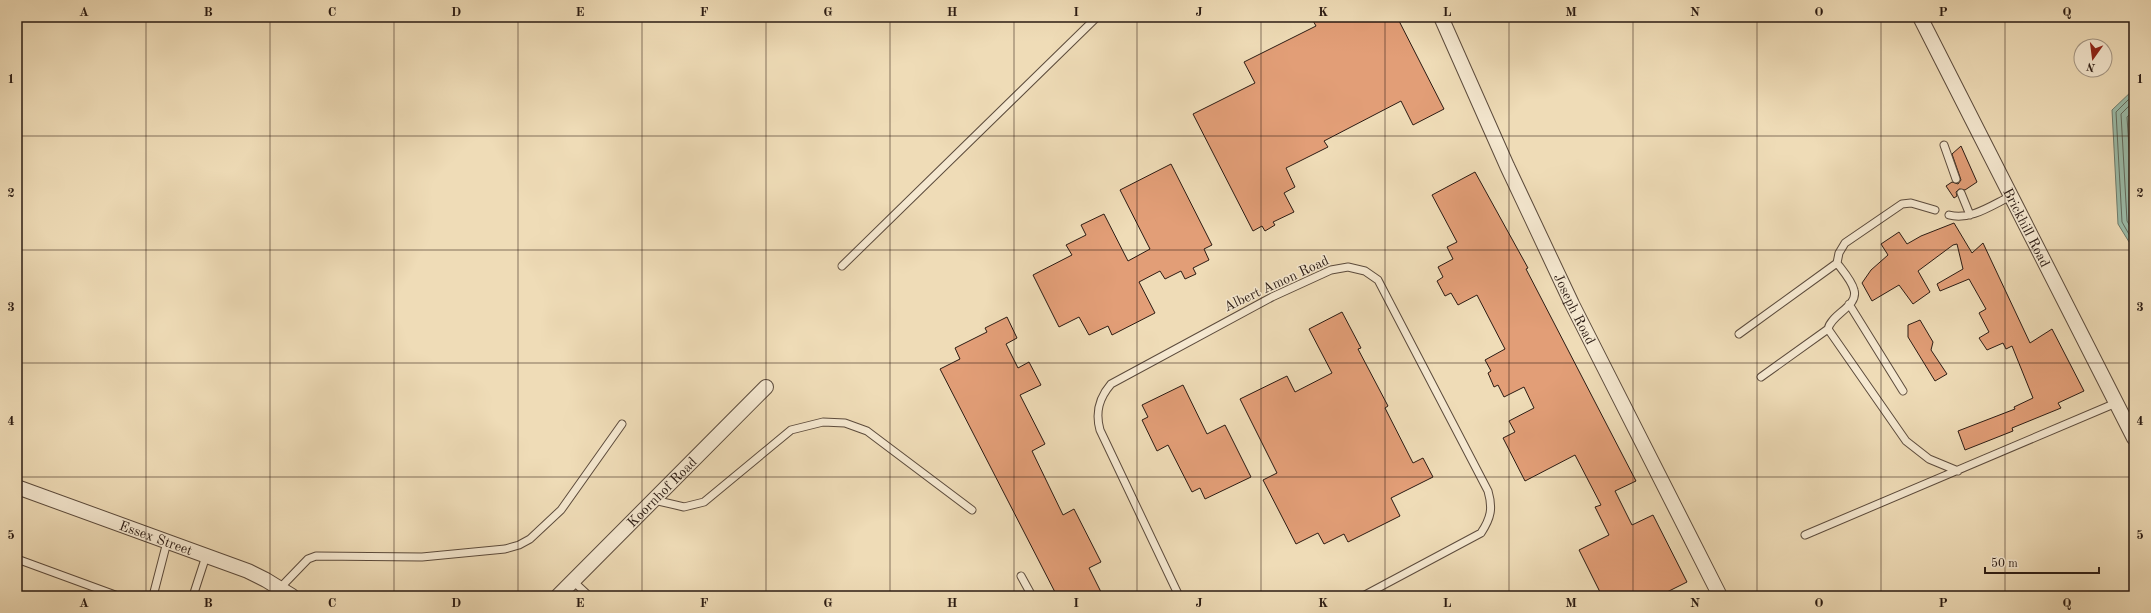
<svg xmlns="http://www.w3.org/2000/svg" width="2151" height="613" font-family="'Old Standard TT',serif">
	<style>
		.water { fill: #9bbca9; stroke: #6e7c6d }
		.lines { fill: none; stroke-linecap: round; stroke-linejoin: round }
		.shore { stroke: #636c5e; stroke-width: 1 }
		.building { fill: #e29e77; stroke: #2b1b13 }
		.lane-casing { stroke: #5c4b3c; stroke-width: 9 }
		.street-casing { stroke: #5c4b3c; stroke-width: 16 }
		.lane { stroke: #f5e8d0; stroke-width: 7 }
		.street { stroke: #f5e8d0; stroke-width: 14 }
		.grid { fill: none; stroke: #2b1b13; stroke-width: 1; stroke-opacity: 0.55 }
		.labels { text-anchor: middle; stroke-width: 3; stroke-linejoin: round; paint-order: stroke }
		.street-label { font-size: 14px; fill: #2b1b13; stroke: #f5e8d0 }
		.neatline { fill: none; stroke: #2b1b13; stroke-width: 1.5 }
		.grid-label { font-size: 13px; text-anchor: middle; font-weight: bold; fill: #2b1b13 }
	</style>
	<rect width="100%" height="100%" fill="#efdcb7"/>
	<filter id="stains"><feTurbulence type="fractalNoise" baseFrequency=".005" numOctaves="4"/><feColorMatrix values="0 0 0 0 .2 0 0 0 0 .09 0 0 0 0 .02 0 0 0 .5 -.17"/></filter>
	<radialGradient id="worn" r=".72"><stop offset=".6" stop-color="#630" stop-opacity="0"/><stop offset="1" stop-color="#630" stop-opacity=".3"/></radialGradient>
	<path class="water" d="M2134,89V250L2118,224L2112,110Z"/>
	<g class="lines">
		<path class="shore" d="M2134,94L2116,112L2122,222L2134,243
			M2134,101L2121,114L2127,221L2134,233
			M2134,110L2127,117L2134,221"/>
	</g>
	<path class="building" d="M1311,17H1397L1444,109L1413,125L1401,101L1324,141L1328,147L1286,168L1295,187L1284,193L1294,212L1273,222L1275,225L1265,231L1262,226L1253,231L1193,114L1255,83L1244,62L1316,26Z
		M1961,146L1977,182L1965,190L1959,189L1956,192L1957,196L1954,198L1946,186L1952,182L1958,184L1961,180L1952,154Z
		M1171,164L1212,245L1204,249L1209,260L1193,268L1196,274L1185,279L1181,271L1165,279L1160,271L1139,282L1155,313L1112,335L1108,326L1089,335L1079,317L1059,327L1033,275L1072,255L1066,245L1086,235L1081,225L1104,214L1128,261L1150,249L1120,190Z
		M1475,172L1528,268L1526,269L1636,481L1615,491L1632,525L1653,515L1687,582L1659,596H1602L1579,550L1609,535L1595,507L1601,505L1575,455L1525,481L1503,438L1515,432L1509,421L1534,408L1524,387L1504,397L1498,385L1494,387L1488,373L1491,371L1485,360L1505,349L1477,295L1458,305L1451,293L1445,296L1437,281L1443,277L1438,267L1453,259L1447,247L1457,242L1432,195Z
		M1954,223L1972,253L1983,243L2030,343L2052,329L2084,391L2058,403L2061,408L2012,428L2013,431L1965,450L1958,431L2015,409L2014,407L2033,398L2012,346L2006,349L2003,343L1987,350L1979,338L1989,332L1979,313L1986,309L1969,279L1940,291L1937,284L1963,269L1957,244L1953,245L1918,271L1930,292L1913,304L1899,285L1872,301L1862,283L1871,270L1888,255L1881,244L1899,232L1907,244L1921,236Z
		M1342,312L1361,348L1358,349L1388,406L1385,408L1413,463L1423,458L1433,477L1391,498L1400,516L1348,542L1344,534L1324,544L1318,533L1296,544L1263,480L1277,473L1240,399L1287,376L1295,392L1332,373L1309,329Z
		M1007,317L1017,338L1006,344L1018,368L1029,362L1041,385L1020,395L1045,444L1032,451L1063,515L1074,509L1101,562L1089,568L1103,596H1057L940,369L960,359L955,348L987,332L985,328Z
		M1920,320L1933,342L1931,350L1947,374L1935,381L1908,337V325Z
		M1183,385L1207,434L1225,425L1251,477L1205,499L1200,488L1192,492L1168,445L1157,451L1142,420L1148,417L1142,405Z"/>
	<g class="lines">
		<g class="lane-casing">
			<path id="lane" d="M1944,145L1956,179
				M1961,193L1970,215
				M1935,210L1911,203L1902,204L1845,243L1839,253L1837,263C1843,271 1852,281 1854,290C1859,306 1831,314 1828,329L1906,441L1929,459L1958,471
				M1949,215C1970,221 1992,205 2011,196
				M842,266L1097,17
				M1849,304L1903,391
				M1739,334L1837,263
				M1761,377L1828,329
				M654,500L684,507L704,502L791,430L823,422L845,423L867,431L972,510
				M1805,535L2116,403
				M17,559L118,596
				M1021,576L1032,596
				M573,581L589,596
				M280,588L308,559L316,556L422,557L505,549L519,545L530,539L561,510L622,424
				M153,596L167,542
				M193,596L206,556
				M1179,596L1100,430C1095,412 1099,398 1111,384L1272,297L1331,270L1348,267L1365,271L1378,280L1488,491C1493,508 1491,518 1481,533L1363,596"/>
		</g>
		<g class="street-casing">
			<g id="street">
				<path id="s1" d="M1441,17L1507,166L1572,304L1720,596"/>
				<path id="s2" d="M1920,17L2134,438"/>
				<path id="s3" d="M17,487L248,571L266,580L292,596"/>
				<path id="s4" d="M558,596L766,387"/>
			</g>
		</g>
		<use href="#lane" class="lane"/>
		<use href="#street" class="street"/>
	</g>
	<path class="grid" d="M146,17V596M270,17V596M394,17V596M518,17V596M642,17V596M766,17V596M890,17V596M1014,17V596M1137,17V596M1261,17V596M1385,17V596M1509,17V596M1633,17V596M1757,17V596M1881,17V596M2005,17V596M17,136H2134M17,250H2134M17,363H2134M17,477H2134"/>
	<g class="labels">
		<g class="street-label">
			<text dy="5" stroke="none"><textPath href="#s2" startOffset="236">Brickhill Road</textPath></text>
			<text transform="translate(1276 283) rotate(-25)" y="5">Albert Amon Road</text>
			<text dy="5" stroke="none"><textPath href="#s1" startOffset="321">Joseph Road</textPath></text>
			<text dy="5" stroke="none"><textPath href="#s4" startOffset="147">Koornhof Road</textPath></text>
			<text dy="5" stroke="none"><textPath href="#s3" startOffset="148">Essex Street</textPath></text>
		</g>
	</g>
	<rect width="2151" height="613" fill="none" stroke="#efdcb7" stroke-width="44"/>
	<g transform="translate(2093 58) rotate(194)"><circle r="19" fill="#f5e8d0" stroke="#a49684"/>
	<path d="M0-3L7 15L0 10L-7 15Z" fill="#8f2418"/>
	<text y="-6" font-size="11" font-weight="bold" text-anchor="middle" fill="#2b1b13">N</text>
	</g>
	<path d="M1985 567v6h114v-6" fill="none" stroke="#2b1b13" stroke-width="2"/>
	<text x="1991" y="567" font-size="12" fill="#2b1b13" stroke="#f5e8d0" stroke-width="3" paint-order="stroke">50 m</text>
	<rect x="22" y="22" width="2107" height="569" class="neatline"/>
	<g class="grid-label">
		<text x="84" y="16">A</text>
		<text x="208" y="16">B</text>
		<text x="332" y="16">C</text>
		<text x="456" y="16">D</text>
		<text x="580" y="16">E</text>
		<text x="704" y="16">F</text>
		<text x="828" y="16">G</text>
		<text x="952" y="16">H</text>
		<text x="1076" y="16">I</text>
		<text x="1199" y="16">J</text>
		<text x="1323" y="16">K</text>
		<text x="1447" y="16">L</text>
		<text x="1571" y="16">M</text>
		<text x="1695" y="16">N</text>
		<text x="1819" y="16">O</text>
		<text x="1943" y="16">P</text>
		<text x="2067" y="16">Q</text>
		<text x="11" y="83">1</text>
		<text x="2140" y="83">1</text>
		<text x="11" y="197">2</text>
		<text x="2140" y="197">2</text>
		<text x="11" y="311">3</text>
		<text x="2140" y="311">3</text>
		<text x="11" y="425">4</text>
		<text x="2140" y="425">4</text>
		<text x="11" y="539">5</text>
		<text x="2140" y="539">5</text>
		<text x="84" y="607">A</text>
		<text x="208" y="607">B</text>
		<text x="332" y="607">C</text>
		<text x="456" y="607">D</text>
		<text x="580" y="607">E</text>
		<text x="704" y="607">F</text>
		<text x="828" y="607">G</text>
		<text x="952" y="607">H</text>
		<text x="1076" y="607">I</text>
		<text x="1199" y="607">J</text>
		<text x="1323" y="607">K</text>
		<text x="1447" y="607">L</text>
		<text x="1571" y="607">M</text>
		<text x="1695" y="607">N</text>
		<text x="1819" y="607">O</text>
		<text x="1943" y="607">P</text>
		<text x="2067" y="607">Q</text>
	</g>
	<rect width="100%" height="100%" filter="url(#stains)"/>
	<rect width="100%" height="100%" fill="url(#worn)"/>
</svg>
